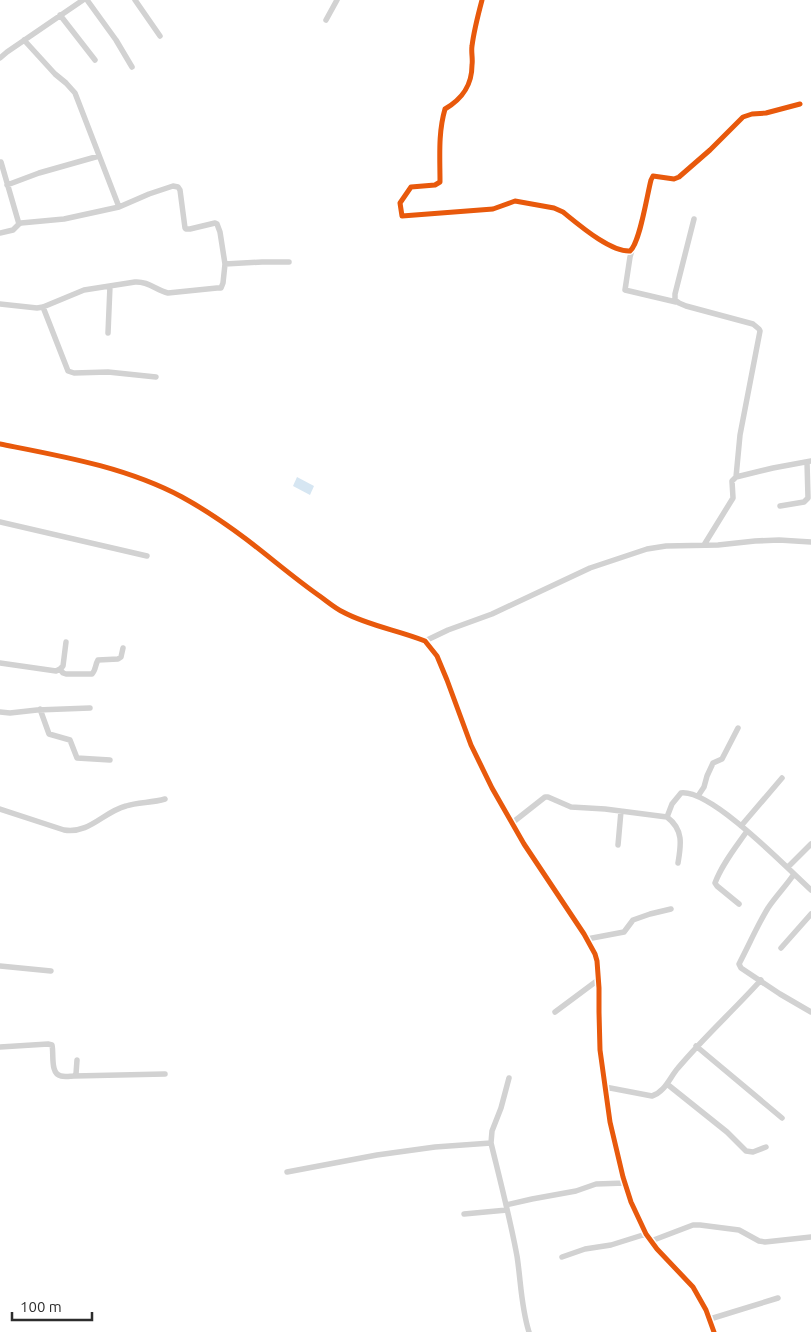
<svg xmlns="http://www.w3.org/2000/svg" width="811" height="1332" font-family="Ubuntu,sans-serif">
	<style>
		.water { fill: #d6e6f2 }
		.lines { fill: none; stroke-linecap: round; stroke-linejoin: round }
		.minor { stroke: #d2d2d2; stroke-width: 5.5 }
		.cycleway-casing { stroke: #fff; stroke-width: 8 }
		.cycleway { stroke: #e8590c; stroke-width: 5 }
	</style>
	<rect width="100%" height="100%" fill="#fff"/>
	<path class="water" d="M297,477L314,486L310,495L293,486Z"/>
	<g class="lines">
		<path class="minor" d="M87,0L116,40L132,67
			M135,0L160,36
			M482,0C478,15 474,30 472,46C471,52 473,59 472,65C472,86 462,99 445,109C438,133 440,157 440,182L435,185L411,187L400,203L402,216L493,209L515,201L554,208L563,212C578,224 610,252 630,251C640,243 647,195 651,180L653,176L674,179L679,177L710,150L743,117L752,114L766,113L800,104
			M60,15L95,60
			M326,20L337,0
			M24,40L55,74L66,83L75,93L119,207
			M0,58L7,52L83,0
			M1,162L19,224
			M7,185L39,173L99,156
			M694,219L675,294V300L679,303L686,306L753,324L759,329L760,331L740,435L736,477L732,481L733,498L704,545
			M0,233L13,230L19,224L21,223L64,219L119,207L149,194L173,186L178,187L180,190L185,228L186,229H190L215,223L217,224L220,232L225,264
			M632,250L630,257L625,290L676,302
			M0,304L37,308L43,307L84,290L135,282C148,281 156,290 168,293L217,288H221L223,283L225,264L262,262H289
			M43,307L68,371L74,373L108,372L156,377
			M108,333L110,286
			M0,444C61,456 126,467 182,497C204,509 226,524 246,539C271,558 295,579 321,597C328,602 335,608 343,612C369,626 398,630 425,641L437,656L447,680L471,745L492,788L524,844L584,934L595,954L597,961L599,988V1012L600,1050L610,1122L623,1177L631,1202L646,1234L657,1249L693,1287L706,1310L714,1332
			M736,477L773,468L811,461
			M780,506L804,502L808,498L807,462
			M0,522L147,556
			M425,641L448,630L492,614L590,568L647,549L666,546L718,545L755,541L779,540L811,542
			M0,663L56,671L60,669L63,666L66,642
			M60,669L63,673L66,674H92C96,670 95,665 98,660L118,659L121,657L123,648
			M40,709L49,734L70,740L77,758L110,760
			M0,712L10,713L37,710L90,708
			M698,796L704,787L707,776L713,763L722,759L738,728
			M0,809L64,830C90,834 103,812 126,806C138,802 152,803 165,799
			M667,817L672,804L681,793C711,789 788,869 811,890
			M512,823L545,797H548L571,807L605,809L667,817C684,830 681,845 678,863
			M741,826L782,778
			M618,845L621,811
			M788,867L811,844
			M794,874C786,886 776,896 768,908C757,926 749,945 739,964L741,968L780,994L811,1012
			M739,904L717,886L715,883C722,864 736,847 747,831
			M587,939L624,932L633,920L650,914L671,909
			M781,948L811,914
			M0,966L51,971
			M555,1012L598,980
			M696,1046L782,1118
			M0,1047L48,1044L52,1045C54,1054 50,1074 61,1076C65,1077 71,1076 74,1076L76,1074L77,1060
			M74,1076L165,1074
			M509,1078L501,1108L492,1131L491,1143C500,1180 510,1218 517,1256C521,1282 521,1307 529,1332
			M667,1084L727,1132L746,1151L753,1152L766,1147
			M605,1087L652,1096C665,1092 670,1077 678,1068C704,1037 734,1010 761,980
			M287,1172L377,1155L435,1147L491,1143
			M506,1205L532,1199L576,1191L596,1184L625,1183
			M464,1214L507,1210
			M651,1241L693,1225H700L739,1230L759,1241L765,1242L811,1237
			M562,1257L585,1249L611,1245L646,1234
			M710,1319L778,1298"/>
		<g class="cycleway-casing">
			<path id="cycleway" d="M482,0C478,15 474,30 472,46C471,52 473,59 472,65C472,86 462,99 445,109C438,133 440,157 440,182L435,185L411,187L400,203L402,216L493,209L515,201L554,208L563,212C578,224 610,252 630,251C640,243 647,195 651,180L653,176L674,179L679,177L710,150L743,117L752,114L766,113L800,104
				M0,444C61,456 126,467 182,497C204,509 226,524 246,539C271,558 295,579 321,597C328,602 335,608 343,612C369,626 398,630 425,641L437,656L447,680L471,745L492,788L524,844L584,934L595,954L597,961L599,988V1012L600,1050L610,1122L623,1177L631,1202L646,1234L657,1249L693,1287L706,1310L714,1332"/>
		</g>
		<use href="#cycleway" class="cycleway"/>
	</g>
	<path d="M12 1312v8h80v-8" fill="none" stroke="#2d2d2d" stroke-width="2.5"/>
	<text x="20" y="1312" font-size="15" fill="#2d2d2d" stroke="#ffffff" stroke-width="4" paint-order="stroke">100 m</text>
</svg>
